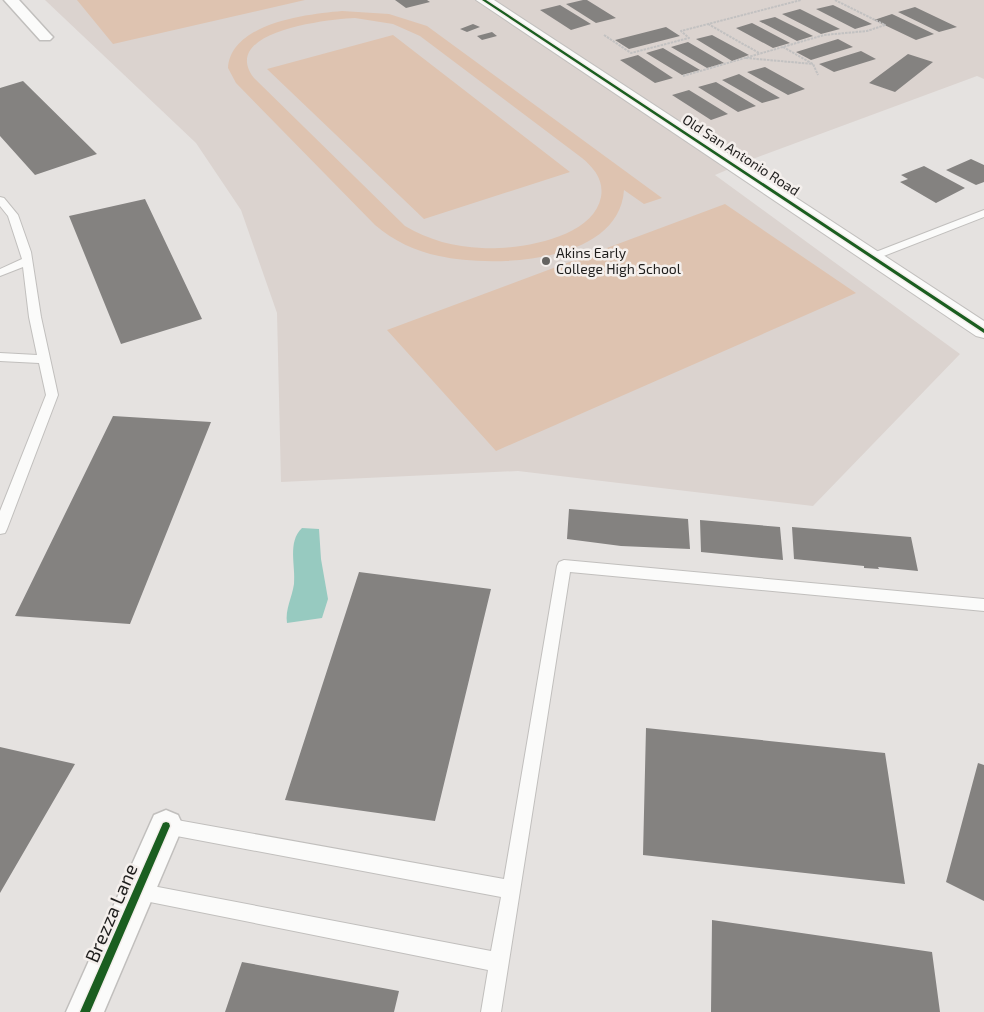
<svg xmlns="http://www.w3.org/2000/svg" width="984" height="1012" font-family="'Exo 2',sans-serif">
	<style>
		.built { fill: #dbd3cf }
		.green { fill: #dec3b0; fill-rule: evenodd }
		.water { fill: #97cac0 }
		.building { fill: #848280 }
		.lines { fill: none; stroke-linecap: round; stroke-linejoin: round }
		.lane-casing { stroke: #c1bfbd; stroke-width: 2 }
		.street-casing { stroke: #c1bfbd; stroke-width: 3 }
		.secondary-casing { stroke: #c1bfbd; stroke-width: 2 }
		.path { stroke: #c2c1c1; stroke-width: 2; stroke-dasharray: 2.5 1; stroke-linecap: butt }
		.lane { fill: #fbfbfa; fill-rule: evenodd }
		.street { fill: #fbfbfa; fill-rule: evenodd }
		.secondary { fill: #fbfbfa; fill-rule: evenodd }
		.cycleway-casing { stroke: #f4efec; stroke-width: 3 }
		.cycleway { fill: #1b5e20; fill-rule: evenodd }
		.poi-dot { fill: #646361; stroke: #f4efec; stroke-width: 2 }
		.labels { text-anchor: middle; stroke-width: 5; stroke-linejoin: round; paint-order: stroke }
		.far-street-label { font-size: 14px; fill: #1f1e1d; stroke: #f4efec }
		.far-poi-label { font-size: 14px; fill: #1f1e1d; stroke: #f4efec; text-anchor: start }
		.near-street-label { font-size: 19px; fill: #1f1e1d; stroke: #f4efec }
	</style>
	<rect width="100%" height="100%" fill="#e5e2e0"/>
	<path class="built" d="M45,0H984V79L977,76L750,160L715,175L960,354L813,506L518,471L281,482L277,313L241,210L196,143Z"/>
	<path class="green" d="M77,0H305L113,44Z
		M342,11L389,14L427,26L662,198L644,204L624,190C619,264 493,268 439,256C415,251 394,241 375,225L236,83L228,68C231,23 307,14 342,11ZM355,18L393,24L420,36L582,158C594,168 604,180 601,197C593,239 517,250 482,248C454,247 429,240 405,226L254,78C218,31 330,19 355,18Z
		M393,35L570,172L424,219L267,69Z
		M725,204L856,293L496,451L387,330Z"/>
	<path class="water" d="M302,528L319,529L321,559L328,599L322,618L287,623C285,609 292,598 294,584C296,566 287,542 302,528Z"/>
	<path class="building" d="M395,0H427L430,2L406,8Z
		M583,0H587L616,18L596,23L566,4Z
		M560,5L591,24L571,30L540,10Z
		M833,5L872,24L855,29L816,9Z
		M915,7L957,27L939,32L898,12Z
		M800,9L840,29L821,34L782,14Z
		M892,14L934,34L916,40L874,20Z
		M775,17L813,36L797,41L759,21Z
		M752,23L790,43L773,48L736,28Z
		M473,24L480,27L467,32L460,29Z
		M666,27L680,36L629,49L615,40Z
		M492,32L497,36L482,40L477,36Z
		M712,35L749,55L732,61L696,39Z
		M838,39L853,47L811,60L796,52Z
		M688,42L724,63L707,68L671,47Z
		M663,48L700,70L682,75L646,53Z
		M861,51L876,59L834,72L819,64Z
		M908,54L933,62L895,92L869,83Z
		M638,55L673,78L655,83L620,60Z
		M765,67L805,89L788,95L747,72Z
		M739,74L780,98L762,103L722,80Z
		M23,81L97,154L35,175L0,136V88Z
		M716,82L756,106L738,112L698,87Z
		M689,90L728,114L711,120L672,95Z
		M971,159L984,165V182L976,185L946,170Z
		M924,166L965,188L936,203L900,182L908,179L901,175Z
		M145,199L202,319L121,344L69,216Z
		M113,416L211,422L130,624L15,616Z
		M569,509L688,519L690,549L621,546L567,539Z
		M700,520L780,527L783,560L701,552Z
		M792,527L911,537L918,571L878,567L879,569L864,568V566L794,559Z
		M359,572L491,589L435,821L285,800Z
		M646,728L885,753L905,884L643,855Z
		M0,747L75,764L0,893Z
		M978,763L984,765V901L946,882Z
		M712,920L932,952L940,1012H711Z
		M242,962L399,991L394,1012H225Z"/>
	<g class="lines">
		<g class="lane-casing">
			<path id="lane" d="M0,197L4,198L18,215L31,252L41,317L58,395L7,529L5,533L0,534V511L46,395L39,363L0,361V353L37,355L29,317L23,267L0,276V269L22,259L8,216L0,206Z
				M984,210V217L876,259H868L867,257L868,255Z
				M564,560L984,599V611L570,572L501,1012H481L488,970L130,898L128,892L130,886L137,883L491,951L501,897L166,834L160,832L157,826L160,820L166,818L504,879L557,566L559,562Z"/>
		</g>
		<g class="street-casing">
			<path id="street" d="M4,0H19L50,34L53,37L50,40H40Z
				M166,810L178,815L183,826L104,1012H66L154,815Z"/>
		</g>
		<g class="secondary-casing">
			<path id="secondary" d="M476,0H494L984,321V338L976,336Z"/>
		</g>
		<path class="path" d="M708,24L759,53
			M604,35L631,53L689,38L681,31L801,0
			M783,47L813,64L818,75
			M746,58L813,64
			M683,76L824,35L867,31L885,25L835,0"/>
		<use href="#lane" class="lane"/>
		<use href="#street" class="street"/>
		<use href="#secondary" class="secondary"/>
		<g class="cycleway-casing">
			<path id="cycleway" d="M482,0H486L984,329V333Z
				M166,822L169,823L170,826L90,1012H80L163,823Z"/>
		</g>
		<use href="#cycleway" class="cycleway"/>
	</g>
	<circle class="poi-dot" cx="546" cy="261" r="5"/>
	<g class="labels">
		<g class="far-street-label">
			<text transform="translate(741 155) rotate(33)" y="5">Old San Antonio Road</text>
		</g>
		<g class="far-poi-label">
			<text x="556" y="258">Akins Early<tspan x="556" dy="16">College High School</tspan></text>
		</g>
		<g class="near-street-label">
			<text transform="translate(111 913) rotate(-67)" y="7">Brezza Lane</text>
		</g>
	</g>
</svg>
